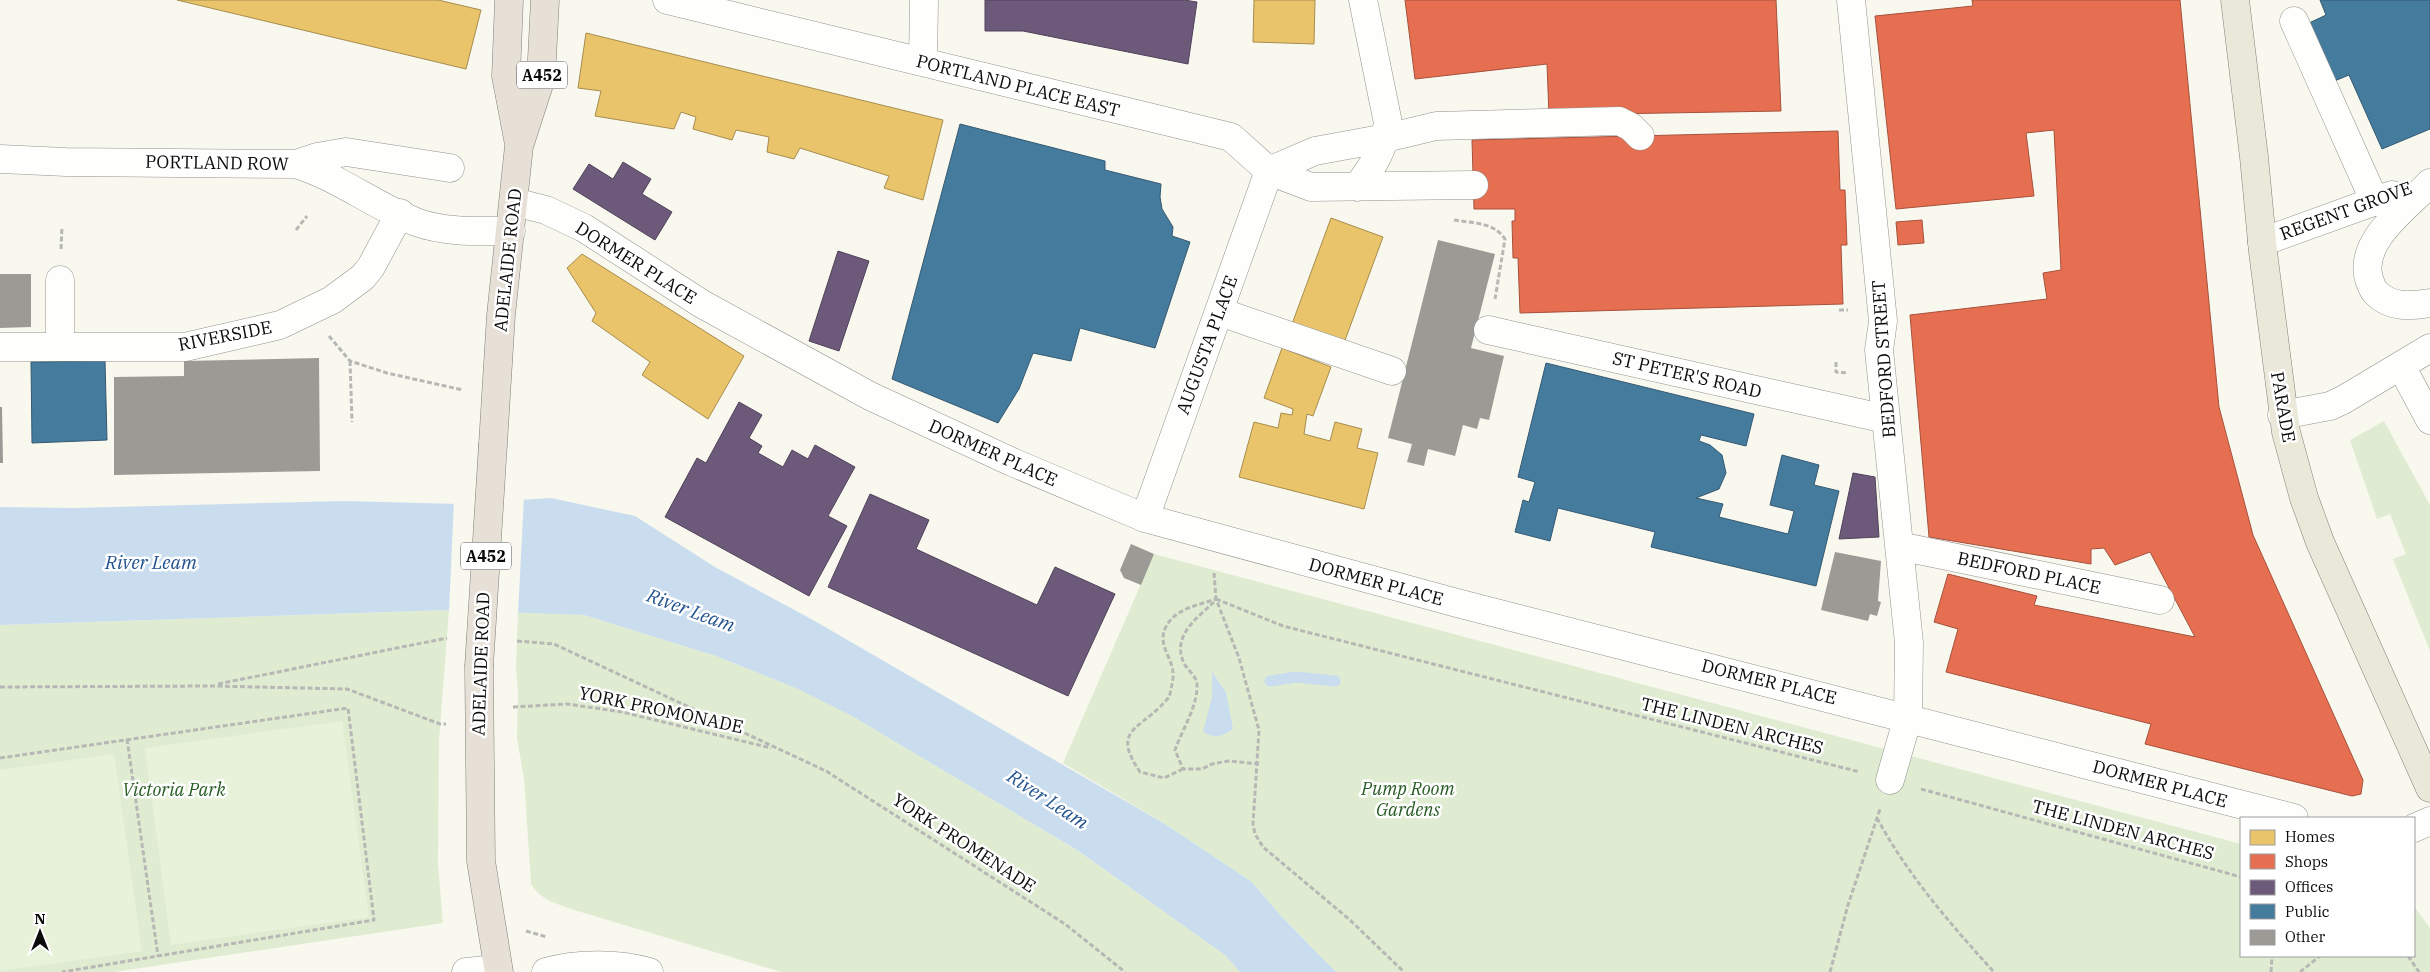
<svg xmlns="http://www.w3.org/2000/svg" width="2430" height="972" font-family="'IBM Plex Serif',serif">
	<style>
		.green { fill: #dfecd1 }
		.pitch { fill: #e8f1da }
		.water { fill: #c9ddef }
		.pier { fill: #f9f8ef }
		.homes { fill: #e9c46a; stroke: #a68c4e }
		.shops { fill: #e76f51; stroke: #a5513c }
		.offices { fill: #6d597a; stroke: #504259 }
		.public { fill: #457b9d; stroke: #345971 }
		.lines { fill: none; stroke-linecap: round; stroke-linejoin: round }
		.stream { stroke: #c9ddef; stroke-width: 11 }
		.building { fill: #9c9a95 }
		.minor-casing { stroke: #92928e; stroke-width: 29 }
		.major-casing { stroke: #7f7f7b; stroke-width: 29 }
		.highway-casing { stroke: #7f7f7b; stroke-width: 29 }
		.path { stroke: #b7b7b5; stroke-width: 3; stroke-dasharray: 5 2.5; stroke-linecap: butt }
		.minor { stroke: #fefefd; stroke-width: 28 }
		.major { stroke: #eae8d9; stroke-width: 28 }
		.highway { stroke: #e7e0d6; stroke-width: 28 }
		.highway-bridge-casing { stroke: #7f7f7b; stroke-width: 29; stroke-linecap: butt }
		.highway-bridge { stroke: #e7e0d6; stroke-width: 28 }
		.labels { text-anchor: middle; stroke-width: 5; stroke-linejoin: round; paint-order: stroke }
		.shield { fill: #fff; stroke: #545454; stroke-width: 1 }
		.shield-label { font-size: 16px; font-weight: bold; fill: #0b0b0b }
		.street-label { font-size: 18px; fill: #0b0b0b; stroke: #fff }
		.park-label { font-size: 18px; font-style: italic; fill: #275b23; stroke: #fff }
		.water-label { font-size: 19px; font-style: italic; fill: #22528f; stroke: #fff }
	</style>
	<rect width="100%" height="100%" fill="#f9f8ef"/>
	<path class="green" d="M2384,421L2430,505V651L2393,559L2406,554L2390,514L2377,519L2350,440Z
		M1154,554L2241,844V956H2414V906L2430,928V972H1336L1282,917L1252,882L1165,824L1063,763Z
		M449,610L439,740L438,865L443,923L114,972H0V625Z
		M518,611L584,615L716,656L798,689L852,716L1077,850L1225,955L1240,972H781L571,909C555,903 540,899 531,884L524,779L517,738L518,692L516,669Z"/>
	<path class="pitch" d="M342,721L369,917L171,945L145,748Z
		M114,754L142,951L0,971V770Z"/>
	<path class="water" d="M551,498L635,516L715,567L813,620L1165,824L1252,882L1282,917L1336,972H1240L1225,955L1077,850L852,716L798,689L716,656L584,615L449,610L0,625V507L75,508L344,501L459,504Z
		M1212,672L1226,692L1233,729C1221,737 1216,739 1203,732L1212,697Z"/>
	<path class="pier" d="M524,497L518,614L449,612L454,501Z"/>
	<path class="homes" d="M177,0H438L481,10L466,69Z
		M1254,0H1315L1314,44L1253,42Z
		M586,33L943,120L923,200L884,188L889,176L800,148L794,159L767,152L769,137L736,130L732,140L693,129L696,117L681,112L674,129L595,116L601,91L578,88Z
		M1331,218L1383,237L1344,343L1292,324Z
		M582,254L744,356L708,419L642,375L650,362L592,321L596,313L567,268Z
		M1282,348L1331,367L1313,416L1307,414L1304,434L1330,441L1335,422L1362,429L1357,448L1378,453L1364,509L1239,477L1254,422L1278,428L1281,413L1292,415L1293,409L1264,398Z"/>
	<path class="shops" d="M1405,0H1776L1781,111L1549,115L1547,64L1415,79Z
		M1972,0H2180L2219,407L2253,535L2363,780L2361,794L2352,796L2145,744L2151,724L1946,672L1958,629L1934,622L1948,574L2037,596L2034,605L2195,637L2150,552L2115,565L2104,548L2091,549V564L1929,537L1910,315L2047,299L2043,273L2061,270L2054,130L2026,133L2034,196L1896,209L1875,16L1973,6Z
		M1838,131L1840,190H1845L1847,245H1841L1843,304L1520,313L1518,258H1513L1512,221H1515V209H1474L1472,140Z
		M1922,220L1924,243L1898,245L1896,222Z"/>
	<path class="offices" d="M985,0H1184L1197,2L1188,64L1023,31H985Z
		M623,162L651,179L642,194L672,212L655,240L573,189L589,164L613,179Z
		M838,251L869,261L839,351L809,341Z
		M739,402L762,415L749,438L762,446L758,453L783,467L792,450L808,459L815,445L855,467L828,516L847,526L809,596L665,517L697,458L706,463Z
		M1853,473L1875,477L1879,537L1839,539Z
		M870,494L929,520L916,549L1037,605L1055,567L1115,594L1068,696L828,587Z"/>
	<path class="public" d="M2320,0H2430V129L2382,149L2349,75L2332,82L2307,24L2326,15Z
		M960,124L1105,161V170L1161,184L1160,197L1162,209L1173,227L1172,236L1190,242L1155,348L1080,328L1071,361L1033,353L1019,389L998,423L892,379Z
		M105,361L107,440L32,443L31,362Z
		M1546,363L1754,414L1746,446L1701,435L1699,441L1710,445L1722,455L1726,473L1719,489L1696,498L1723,504L1719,517L1788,534L1794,511L1770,505L1782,455L1819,465L1814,485L1839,491L1816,586L1651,547L1655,532L1558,508L1550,541L1515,532L1523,500L1529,502L1535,482L1518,477Z"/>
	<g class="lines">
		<path class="stream" d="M1270,681L1296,677L1335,681"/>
	</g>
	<path class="building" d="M1438,240L1495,254L1471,348L1504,356L1489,420L1480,418L1477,429L1463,425L1455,456L1428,449L1424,466L1407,462L1412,444L1388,438Z
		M0,274H31V327L0,328Z
		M319,358L320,471L114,475V377L184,376V361Z
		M0,407H2L3,463H0Z
		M1131,544L1154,554L1141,585L1124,578L1120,570Z
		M1835,552L1881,561L1878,601L1881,602L1877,616L1870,614L1868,621L1821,610Z"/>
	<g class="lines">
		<g class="minor-casing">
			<path id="minor" d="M667,0L1231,137L1269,171L1311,187L1474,185
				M1851,0L1883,321L1879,350L1909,643L1908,717L1890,780
				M2294,21L2375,202
				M923,62L924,0
				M0,159L66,162L296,164C339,177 374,206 416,222C446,233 480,231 511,231
				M296,164L317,157L346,152L450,168
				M1269,171L1315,151L1386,138L1436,126L1619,121L1631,127L1640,136
				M2430,183C2407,207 2358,241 2369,279C2371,284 2372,289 2376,293C2391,308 2410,306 2430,303
				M1357,187C1373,167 1384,148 1388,123L1363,0
				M514,202L546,210L584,228L702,304L870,396L1012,462L1145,518L1457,603L2294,818
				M2262,242L2392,195
				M1220,312L1392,371
				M1488,330L1886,419
				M0,347H185L280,325L332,300L363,277L371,267L400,213
				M60,347V280
				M2401,366L2430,420
				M2282,415L2330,406L2343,400L2430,348
				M1145,518L1269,171
				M1899,546L2160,600
				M2414,828L2430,821
				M466,972L498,969
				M546,972C577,963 618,963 649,972"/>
		</g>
		<g class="major-casing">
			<path id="major" d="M2235,0L2254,157L2263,252L2286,432L2304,498L2320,542L2430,788"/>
		</g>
		<g class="highway-casing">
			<path id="highway" d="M509,0L506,76L519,144
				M493,444L501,315L519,146L541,78L545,0
				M479,667L481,861L499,972"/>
		</g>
		<path class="path" d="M1454,220C1472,223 1494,222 1505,239L1495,299
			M296,230L307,216
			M61,249L62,227
			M1839,310H1848
			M329,336L350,361L387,373L463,390
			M350,361L352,422
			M1836,362V372L1848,373
			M1214,573L1216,599L1239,658L1259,730L1253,824L1255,834L1263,847L1350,920L1404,972
			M1216,599L1283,626L1860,772
			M1214,602C1196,619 1170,637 1185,665C1189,671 1196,676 1197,684C1198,706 1182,730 1175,750L1183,769H1202L1212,764L1228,761L1259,764
			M517,641L554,644L826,771L1065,924L1125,972
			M218,684L447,638
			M0,687L213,686L347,689L440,724H446
			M513,707L567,704L622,712L771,748
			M127,739L158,956
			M0,758L348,708L374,920L62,972
			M1183,769L1164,778L1140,772C1113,732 1135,731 1161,706C1164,702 1169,699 1170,694C1171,688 1174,678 1173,672C1171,655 1156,643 1167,625C1177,608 1199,605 1216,599
			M1921,789L2241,877
			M1877,818C1907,874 1951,925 1994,972
			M526,931L547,937
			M2408,956L2419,972
			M1830,972L1848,905L1880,809
			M2271,972L2272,956
			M2300,972L2320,956"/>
		<use href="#minor" class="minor"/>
		<use href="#major" class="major"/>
		<use href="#highway" class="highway"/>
		<g class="highway-bridge-casing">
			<path id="highway-bridge" d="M479,667L493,444"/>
		</g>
		<use href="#highway-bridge" class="highway-bridge"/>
	</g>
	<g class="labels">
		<g class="shield">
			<rect x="517" y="61.5" width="50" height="27" rx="4"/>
			<rect x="461" y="542.5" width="50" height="27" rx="4"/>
		</g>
		<g class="shield-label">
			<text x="542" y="81">A452</text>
			<text x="486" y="562">A452</text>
		</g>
		<g class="street-label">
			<text transform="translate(1018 86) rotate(14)" y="6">PORTLAND PLACE EAST</text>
			<text transform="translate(217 163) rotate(1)" y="6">PORTLAND ROW</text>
			<text transform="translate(2346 211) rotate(-20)" y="6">REGENT GROVE</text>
			<text transform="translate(508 260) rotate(-84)" y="6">ADELAIDE ROAD</text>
			<text transform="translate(636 263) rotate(32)" y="6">DORMER PLACE</text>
			<text transform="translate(225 336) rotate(-11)" y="6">RIVERSIDE</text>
			<text transform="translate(1207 345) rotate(-70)" y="6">AUGUSTA PLACE</text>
			<text transform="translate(1884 359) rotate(-94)" y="6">BEDFORD STREET</text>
			<text transform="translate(1687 375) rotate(13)" y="6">ST PETER'S ROAD</text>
			<text transform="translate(2283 407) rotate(80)" y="6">PARADE</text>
			<text transform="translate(993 453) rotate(24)" y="6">DORMER PLACE</text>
			<text transform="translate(2029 573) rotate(12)" y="6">BEDFORD PLACE</text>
			<text transform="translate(1376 582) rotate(15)" y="6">DORMER PLACE</text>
			<text transform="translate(481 664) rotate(-88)" y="6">ADELAIDE ROAD</text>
			<text transform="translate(1769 682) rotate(14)" y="6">DORMER PLACE</text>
			<text transform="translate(661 710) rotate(12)" y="6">YORK PROMONADE</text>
			<text transform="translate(1732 726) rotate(14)" y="6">THE LINDEN ARCHES</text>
			<text transform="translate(2160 784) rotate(15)" y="6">DORMER PLACE</text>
			<text transform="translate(2123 830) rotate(15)" y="6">THE LINDEN ARCHES</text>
			<text transform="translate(964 843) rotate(33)" y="6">YORK PROMENADE</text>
		</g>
		<g class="park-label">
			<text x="1408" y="795">Pump Room<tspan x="1408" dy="21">Gardens</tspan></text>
			<text x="174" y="796">Victoria Park</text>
		</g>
		<g class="water-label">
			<text x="151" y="569">River Leam</text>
			<text transform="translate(691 610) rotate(20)" y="7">River Leam</text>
			<text transform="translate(1048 799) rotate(33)" y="7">River Leam</text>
		</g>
	</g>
	<rect x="2240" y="817" width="175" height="140" fill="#ffffff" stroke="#9d9d9d"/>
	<rect x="2250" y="830" width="25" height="15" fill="#e9c46a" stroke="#9d9d9d"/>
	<text x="2285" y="842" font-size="15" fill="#0b0b0b">Homes</text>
	<rect x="2250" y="854" width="25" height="15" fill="#e76f51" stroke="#9d9d9d"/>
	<text x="2285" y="867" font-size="15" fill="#0b0b0b">Shops</text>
	<rect x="2250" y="880" width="25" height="15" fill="#6d597a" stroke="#9d9d9d"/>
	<text x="2285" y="892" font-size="15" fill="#0b0b0b">Offices</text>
	<rect x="2250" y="904" width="25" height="15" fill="#457b9d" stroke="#9d9d9d"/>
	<text x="2285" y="917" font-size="15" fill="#0b0b0b">Public</text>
	<rect x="2250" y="930" width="25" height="15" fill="#9c9a95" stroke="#9d9d9d"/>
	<text x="2285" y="942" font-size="15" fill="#0b0b0b">Other</text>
	<g transform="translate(40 932)" stroke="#ffffff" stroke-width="4" paint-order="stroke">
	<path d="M0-4L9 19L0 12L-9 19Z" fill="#0b0b0b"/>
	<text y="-8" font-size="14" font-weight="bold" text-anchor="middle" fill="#0b0b0b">N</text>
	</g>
</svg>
